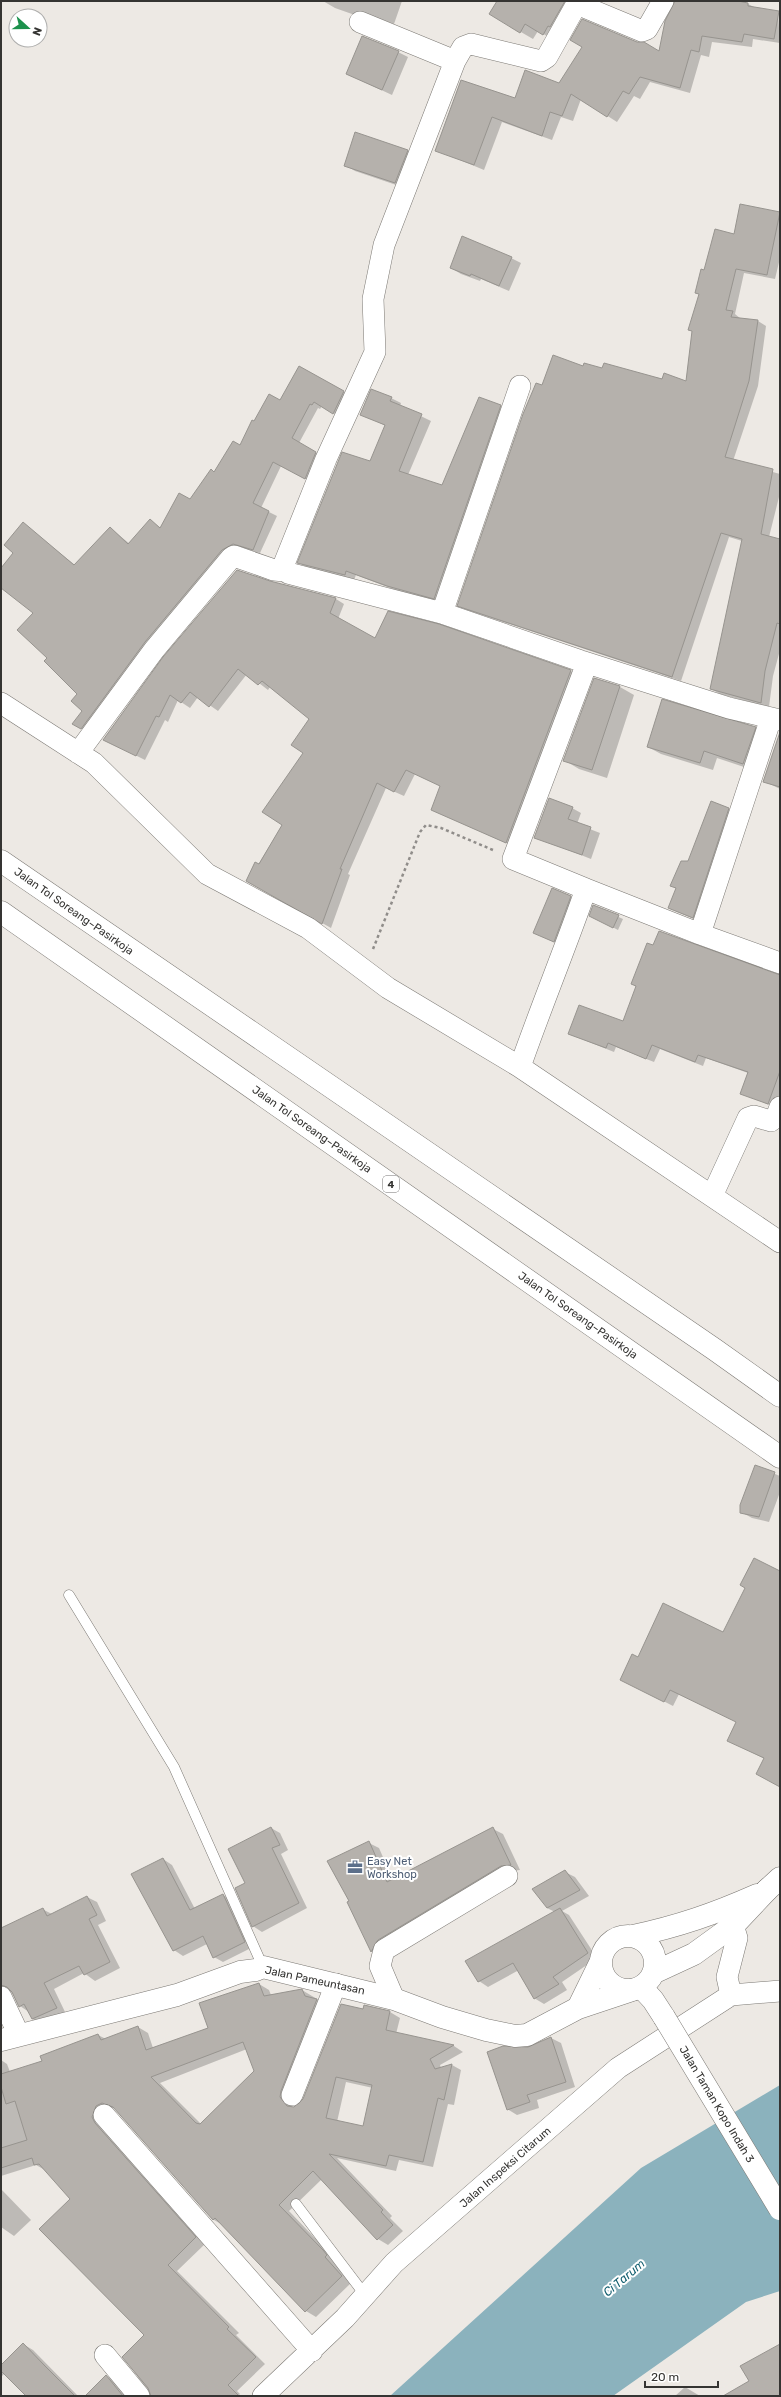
<svg xmlns="http://www.w3.org/2000/svg" width="781" height="2397" font-family="Rubik,sans-serif">
	<style>
		.water { fill: #8bb2bd }
		.shadow { fill: #0003; fill-rule: evenodd }
		.building { fill: #b5b1ac; stroke: #97948f; fill-rule: evenodd }
		.lines { fill: none; stroke-linecap: round; stroke-linejoin: round }
		.service-casing { stroke: #7c7974; stroke-width: 11 }
		.minor-casing { stroke: #7c7974; stroke-width: 22 }
		.tertiary-casing { stroke: #7c7974; stroke-width: 23 }
		.secondary-casing { stroke: #7c7974; stroke-width: 23 }
		.motorway-casing { stroke: #7c7974; stroke-width: 23 }
		.path { stroke: #908d8a; stroke-width: 2.5; stroke-dasharray: 3 3; stroke-linecap: butt }
		.service { stroke: #fff; stroke-width: 10 }
		.minor { stroke: #fff; stroke-width: 21 }
		.tertiary { stroke: #fff; stroke-width: 22 }
		.secondary { stroke: #fff; stroke-width: 22 }
		.motorway { stroke: #fff; stroke-width: 22 }
		.secondary-bridge-casing { stroke: #7c7974; stroke-width: 23; stroke-linecap: butt }
		.secondary-bridge { stroke: #fff; stroke-width: 22 }
		.labels { text-anchor: middle; stroke-width: 4; stroke-linejoin: round; paint-order: stroke }
		.shield { fill: #fff; stroke: #727170; stroke-width: 1 }
		.shield-label { font-size: 10px; font-weight: bold; fill: #353432 }
		.street-label { font-size: 11px; fill: #353432; stroke: #fff }
		.service-label { font-size: 11px; fill: #4e5e75; stroke: #fff; text-anchor: start }
		.water-label { font-size: 12px; font-style: italic; fill: #115e6f; stroke: #fff }
	</style>
	<rect width="100%" height="100%" fill="#ede9e4"/>
	<path class="water" d="M780,2085V2291L746,2302L613,2396H390L641,2168Z"/>
	<path class="shadow" d="M323,1H402L394,24L380,19L369,20L335,8Z
		M498,1H580L556,41L538,31L533,39L490,14Z
		M676,1H747L746,3L756,8L778,12L780,43L753,39L752,47L712,42L709,57L701,55L690,93L650,82L640,99L634,96L617,122L581,99L573,121L561,117L552,140L502,122L484,170L436,150L516,99L660,53Z
		M398,52L408,57L392,95L347,74Z
		M408,151L417,156L405,188L355,171L345,165Z
		M740,205L780,213V258L775,279L744,273L735,314L741,319L758,321L766,326L758,386L733,461L780,474V493L769,537L780,540V650L773,676L769,707L720,694L711,689L742,541L729,537L681,681L467,610L458,605L543,386L584,367L687,382L705,271L735,235Z
		M511,258L521,263L509,291L481,279L480,281L461,274L451,268Z
		M299,367L351,396L341,418L322,406L320,409L318,408L299,443L323,457L313,483L281,466L261,508L277,516L260,553L241,548L89,733L81,728L84,711L78,694L49,658L35,613L1,586V570L14,553L23,524L75,565L110,528L130,544L151,521L161,528L190,501L240,446L255,423L280,402Z
		M391,398L401,403L400,406L431,421L408,475L442,486L500,406L510,411L444,603L398,591L356,575L354,580L308,568L299,563L371,462L386,426L361,414Z
		M270,582L336,599L344,604L338,619L375,639L438,625L571,671L580,676L515,847L432,810L441,786L415,774L404,796L386,788L348,874L350,875L331,928L248,881L283,824L305,753L311,719L270,687L268,690L247,674L218,711L198,697L190,708L178,700L168,722L165,720L145,760L113,744Z
		M620,687L634,695L607,778L579,769L564,760Z
		M755,728L768,735L756,771L717,758L713,770L661,754L648,747Z
		M780,734V789L764,781Z
		M572,808L581,813L577,824L600,833L591,859L535,837Z
		M728,809L738,815L703,923L669,908L677,889L672,886Z
		M570,897L580,902L564,947L535,933Z
		M594,906L623,919L618,930L595,918Z
		M780,976V1096L776,1108L741,1093L748,1073L706,1058L703,1066L660,1049L654,1062L616,1047L614,1052L569,1034L623,1022L637,987L632,984Z
		M755,1466L780,1476V1492L769,1522L752,1518L741,1512Z
		M780,1572V1786L765,1759L737,1745V1722L679,1694L673,1706L630,1684L638,1658L724,1634Z
		M271,1828L280,1833L288,1850L281,1854L307,1908L262,1932L253,1926L236,1888L247,1883Z
		M493,1829L503,1834L520,1870L511,1871L382,1956L372,1951L348,1902L350,1901L369,1843L379,1848L393,1880Z
		M163,1859L172,1865L195,1909L223,1895L232,1900L253,1947L223,1962L214,1957L207,1944L183,1956L174,1950Z
		M565,1872L575,1877L589,1896L562,1911L569,1915L597,1958L562,1982L567,1990L544,2004L534,1998L519,1970L488,1987L479,1981L555,1912L547,1908Z
		M87,1897L97,1902L106,1921L98,1925L120,1968L95,1981L84,1973L54,1989L66,2014L43,2024L32,2019L29,2012L20,2006L11,1992L1,1988V1930L42,1909L52,1914Z
		M259,1984L269,1990L271,1995L302,1990L327,2005L291,2097L292,2108L304,2100L365,2006L390,2012L400,2018L396,2034L454,2046L463,2052L440,2065L441,2068L452,2065L461,2070L454,2105L448,2104L433,2167L399,2160L396,2171L337,2158L392,2216L390,2218L403,2231L388,2245L378,2239L322,2179L289,2211L333,2257L336,2262L334,2263L352,2282L316,2317L306,2311L223,2225L214,2220L117,2110L113,2108L106,2112L205,2244L177,2271L239,2333L236,2335L265,2364L237,2391L240,2394L238,2396H151L124,2357L146,2335L71,2199L45,2170L36,2165L1,2176V2060L7,2064L10,2072L43,2062L98,2035L106,2039L138,2027L148,2033L153,2048L209,2028ZM247,2049L256,2071L201,2124L160,2083ZM346,2082L373,2088L364,2128L337,2122Z
		M551,2038L561,2043L575,2087L537,2100L539,2108L517,2115L507,2109L529,2048Z
		M1,2189L31,2220L14,2236L1,2227Z
		M23,2344L33,2350L78,2396H27L5,2373L1,2377V2367Z
		M106,2376L116,2382L129,2396H87Z
		M685,2387L700,2396H675Z"/>
	<path class="building" d="M497,1H565L550,27L548,26L543,35L525,24L520,33L489,14Z
		M675,1H738L748,3V6L779,11L774,39L744,34L742,42L702,36L699,52L691,50L680,88L640,77L629,94L623,91L607,117L571,94L562,116L550,112L542,136L492,117L474,165L435,151L461,80L515,98L525,70L559,83L582,47L570,40L582,19L637,42H644L659,51L665,21Z
		M362,36L399,51L382,90L346,74Z
		M355,132L408,150L395,183L344,166Z
		M740,204L780,212L767,275L736,269L726,310L733,311L731,317L758,320L749,381L725,457L773,469L761,534L780,539V624L777,623L765,671L761,703L710,689L742,539L721,533L672,677L457,606L523,414L536,383L542,385L553,355L583,366L584,363L602,368L604,363L662,379L664,373L686,381L692,331L688,330L699,294L695,293L701,269L704,270L715,229L734,234Z
		M462,236L512,257L499,286L471,274L470,276L450,268Z
		M299,366L344,391L333,414L314,402L312,405L310,404L292,438L316,452L305,479L273,462L253,503L269,511L253,550L233,544L222,550L145,642L81,729L72,724L82,711L71,701L77,694L44,661L47,658L17,630L33,613L1,588V568L13,553L4,545L23,522L74,565L110,527L128,544L150,519L160,528L179,493L190,499L211,469L214,472L233,441L240,445L252,420L254,421L269,394L280,400Z
		M371,389L392,397L390,401L422,414L399,471L442,485L479,397L501,405L434,599L387,586L346,571L345,575L297,563L342,452L370,461L385,425L360,415Z
		M237,570L270,581L336,598L330,613L375,638L388,611L439,624L571,670L506,843L431,810L440,786L406,770L394,792L377,783L340,869H342L322,924L246,881L255,862L259,864L282,825L262,812L303,753L291,745L309,719L262,681L258,685L238,669L209,707L190,692L181,703L170,695L159,717L156,716L136,756L103,740L163,657Z
		M594,678L620,686L592,770L563,761Z
		M662,699L756,727L743,764L704,751L700,763L647,747Z
		M780,732V787L763,782Z
		M549,798L573,807L568,819L591,827L582,855L534,838Z
		M711,801L729,808L693,918L668,908L676,888L670,886L681,861H688Z
		M552,888L571,896L554,942L533,933Z
		M593,905L619,915L613,928L589,916Z
		M659,931L780,975V1071L768,1104L740,1094L748,1072L698,1055L695,1062L652,1045L646,1059L608,1043L606,1048L568,1034L579,1005L623,1021L636,986L631,984L647,943L653,945Z
		M755,1465L775,1472L759,1517L740,1513V1505Z
		M754,1558L780,1571V1787L756,1774L764,1758L727,1741L736,1722L670,1690L664,1702L620,1680L632,1654L638,1657L663,1603L723,1632L745,1588L740,1585Z
		M271,1827L280,1845L272,1848L299,1903L252,1927L235,1888L245,1883L228,1849Z
		M493,1827L511,1865L501,1866L378,1940L371,1952L347,1902L349,1901L327,1861L369,1841L387,1882Z
		M163,1858L190,1910L223,1894L245,1942L213,1958L203,1936L173,1951L131,1874Z
		M565,1870L580,1890L547,1908L532,1889Z
		M87,1896L97,1915L89,1919L110,1962L84,1975L79,1966L44,1983L57,2008L32,2019L24,2004L19,2007L12,1992L7,1987L1,1985V1928L43,1908L47,1916Z
		M560,1908L588,1953L553,1977L559,1984L534,1999L513,1963L478,1982L465,1961Z
		M259,1983L264,1996L302,1989L305,1996L317,1999L281,2091L280,2097L287,2106L294,2107L303,2099L341,2004L363,2009L364,2005L390,2011L386,2030L454,2045L430,2059L435,2069L452,2064L444,2100L438,2098L423,2162L389,2155L386,2166L329,2154L383,2210L381,2212L393,2225L377,2240L313,2171L279,2205L323,2250L327,2255L325,2257L342,2276L305,2312L215,2218L213,2220L113,2107L102,2103L96,2106L92,2117L95,2123L196,2237L168,2265L229,2327L227,2329L256,2357L228,2385L239,2396H151L148,2388L122,2357L144,2335L39,2229L70,2199L39,2164L34,2165L32,2158L1,2168V2148L27,2140L15,2101L6,2104L1,2087V2074L42,2061L40,2056L98,2034L101,2040L138,2026L146,2050L208,2028L199,2003ZM243,2042L254,2071L200,2124L196,2123L151,2077ZM336,2077L372,2085L363,2126L326,2118Z
		M551,2037L566,2082L527,2095L530,2102L507,2110L487,2052L503,2046L528,2047Z
		M23,2343L45,2366L75,2396H26L1,2371V2365Z
		M780,2344V2396H723L749,2381L740,2366Z
		M106,2375L123,2396H85Z"/>
	<g class="lines">
		<g class="service-casing">
			<path id="service" d="M69,1595L174,1767L263,1967
				M296,2204L365,2295"/>
		</g>
		<g class="minor-casing">
			<path id="minor" d="M663,1L647,29L642,31L582,6L575,7L547,57L541,61L471,44L463,47L455,61L384,245L373,299L375,352L326,459L284,564L285,571L288,573L442,613L581,661L729,708L780,720
				M360,22L455,61
				M442,613L520,386
				M1,703L94,763L207,874L308,928L388,988L520,1067L780,1242
				M78,753L154,650L231,558L234,556L274,570L285,571
				M586,889L513,859L587,663
				M700,934L780,963
				M520,1067C541,1007 565,949 586,889L700,934L771,718
				M712,1196L748,1118L754,1116L771,1121L777,1115L780,1107
				M728,1909L737,1938L727,1977L731,1995
				M1,1997L19,2035
				M394,1999L380,1966L384,1950L507,1876
				M292,2095L336,1984
				M104,2115L312,2351
				M105,2355L139,2396
				M263,2396L345,2318L394,2263L618,2068L731,1995L780,1991"/>
		</g>
		<g class="tertiary-casing">
			<path id="tertiary" d="M767,1890L780,1878
				M578,2008L600,1963
				M1,2040L177,1995L240,1972L256,1970L263,1967L394,1999L442,2017L486,2030L515,2036L527,2035L578,2008L632,1990"/>
		</g>
		<g class="secondary-casing">
			<path id="secondary" d="M601 1963a27 27 0 1 1 54 0a27 27 0 1 1-54 0Z
				M633,1936C679,1926 714,1914 757,1895
				M653,1973L694,1954L734,1925L767,1890
				M641,1987L653,2000L664,2017"/>
		</g>
		<g class="motorway-casing">
			<path id="motorway" d="M1,861L714,1349L780,1396
				M1,912L780,1457"/>
		</g>
		<path class="path" d="M373,949L420,832L426,825L441,828L493,850"/>
		<use href="#service" class="service"/>
		<use href="#minor" class="minor"/>
		<use href="#tertiary" class="tertiary"/>
		<use href="#secondary" class="secondary"/>
		<use href="#motorway" class="motorway"/>
		<g class="secondary-bridge-casing">
			<path id="secondary-bridge" d="M664,2017L780,2209"/>
		</g>
		<use href="#secondary-bridge" class="secondary-bridge"/>
	</g>
	<defs>
		<g id="office-bare" transform="scale(1.2)"><path d="M-6-3h4V-5.5h4V-3h4V5H-6ZM-1-4.5V-3h2v-1.5ZM-6 0V1H6V0Z" fill="#5c6f8a" stroke="#fff" stroke-width="2.5" paint-order="stroke"/></g>
	</defs>
	<g fill-rule="evenodd">
		<use href="#office-bare" x="355" y="1867"/>
	</g>
	<g class="labels">
		<rect class="shield" x="383" y="1176" width="16" height="16" rx="3"/>
		<g class="shield-label">
			<text x="391" y="1188">4</text>
		</g>
		<g class="street-label">
			<text transform="translate(74 911) rotate(35)" y="4">Jalan Tol Soreang–Pasirkoja</text>
			<text transform="translate(312 1129) rotate(35)" y="4">Jalan Tol Soreang–Pasirkoja</text>
			<text transform="translate(578 1315) rotate(35)" y="4">Jalan Tol Soreang–Pasirkoja</text>
			<text transform="translate(315 1980) rotate(12)" y="4">Jalan Pameuntasan</text>
			<text transform="translate(717 2104) rotate(59)" y="4">Jalan Taman Kopo Indah 3</text>
			<text transform="translate(505 2167) rotate(-41)" y="4">Jalan Inspeksi Citarum</text>
		</g>
		<g class="service-label">
			<text x="367" y="1865">Easy Net<tspan x="367" dy="13">Workshop</tspan></text>
		</g>
		<g class="water-label">
			<text transform="translate(624 2278) rotate(-40)" y="4">Ci Tarum</text>
		</g>
	</g>
	<rect width="781" height="2397" fill="none" stroke="#353432" stroke-width="4"/>
	<g transform="translate(28 28) rotate(111)"><circle r="19" fill="#ffffff" stroke="#aeaead"/>
	<path d="M0-3L7 15L0 10L-7 15Z" fill="#1c914c"/>
	<text y="-6" font-size="11" font-weight="bold" text-anchor="middle" fill="#353432">N</text>
	</g>
	<path d="M645 2381v6h73v-6" fill="none" stroke="#353432" stroke-width="2"/>
	<text x="651" y="2381" font-size="12" fill="#353432" stroke="#ffffff" stroke-width="3" paint-order="stroke">20 m</text>
</svg>
